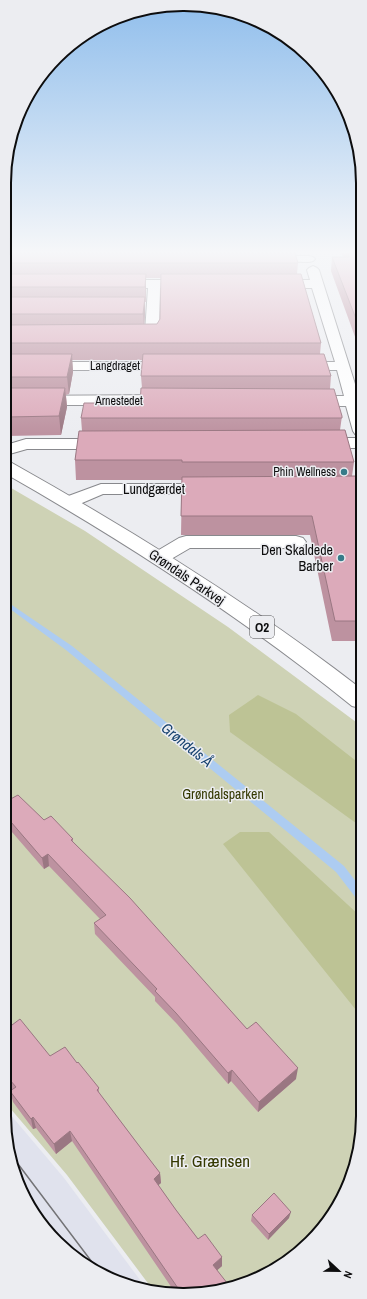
<svg xmlns="http://www.w3.org/2000/svg" width="367" height="1299" font-family="'Archivo Narrow',sans-serif">
	<style>
		.built { fill: #e0e2ed }
		.green { fill: #ced2b5 }
		.forest { fill: #bdc395 }
		.lines { fill: none; stroke-linecap: round; stroke-linejoin: round }
		.stream { fill: #adccf1; fill-rule: evenodd }
		.minor-casing { stroke: #88898d; stroke-width: 2 }
		.major-casing { stroke: #88898d; stroke-width: 2 }
		.minor { fill: #fff; fill-rule: evenodd }
		.major { fill: #fff; fill-rule: evenodd }
		.tram { stroke: #737376; stroke-width: 1.5 }
		.wall { fill: #bd92a0; fill-rule: evenodd }
		.shaded-wall { fill: #9a7782 }
		.building { fill: #dcaaba; stroke: #9a7782 }
		.poi-dot { fill: #367b89; stroke: #ecedf1; stroke-width: 1.5 }
		.labels { text-anchor: middle; stroke-width: 3; stroke-linejoin: round; paint-order: stroke }
		.far-street-label { font-size: 12px; fill: #0d0d0e; stroke: #ecedf1 }
		.far-poi-label { font-size: 12px; fill: #0d0d0e; stroke: #ecedf1; text-anchor: end }
		.shield { fill: #ecedf1; stroke: #505052; stroke-width: 1 }
		.shield-label { font-size: 13px; font-weight: bold; fill: #0d0d0e }
		.street-label { font-size: 14px; fill: #0d0d0e; stroke: #ecedf1 }
		.poi-label { font-size: 14px; fill: #0d0d0e; stroke: #ecedf1; text-anchor: end }
		.park-label { font-size: 14px; fill: #343800; stroke: #ecedf1 }
		.water-label { font-size: 15px; font-style: italic; fill: #17426f; stroke: #ecedf1 }
		.near-park-label { font-size: 17px; fill: #343800; stroke: #ecedf1 }
		.rim { fill: none; stroke: #0d0d0e; stroke-width: 2 }
	</style>
	<rect width="100%" height="100%" fill="#ecedf1"/>
	<path class="built" d="M4,1107L64,1178L146,1288L104,1276L49,1234L18,1184L4,1116Z"/>
	<path class="green" d="M6,485L85,531L228,627L360,725V1150L339,1205L293,1258L230,1289L172,1295L153,1290L67,1175L4,1101Z"/>
	<path class="forest" d="M258,695L296,714L360,764V826L230,732L229,715Z
		M240,832H269L360,916V1015L223,844Z"/>
	<g class="lines">
		<path class="stream" d="M6,601L72,646L344,866L360,887V899L356,898L336,872L66,650L6,606Z"/>
		<g class="minor-casing">
			<path id="minor" d="M266,256H309L313,257L315,259L313,261L309,262L262,261L260,259L262,257Z
				M313,266L317,268L319,270L361,403V436L355,434L353,431L346,406H307L302,404L299,401L302,398L307,396H344L337,370H298L293,369L291,366L293,363L298,362H335L312,288H274L270,287L268,284L270,281L274,280H310L307,270L309,268Z
				M116,280H192L196,281L198,284L196,287L192,288H160L159,336L157,339C148,341 138,341 129,339L127,336L129,333L145,332L148,288L112,287L110,284L112,281Z
				M42,362H172L177,363L179,366L177,369L172,370H42L37,369L35,366L37,363Z
				M169,395L174,397L177,400L174,403L169,405H7V396Z
				M320,438H361V448H320L314,446L312,443L314,440Z
				M26,439H108L114,441L116,444L114,447L108,449H27L6,455V445Z
				M101,484H212L218,485L221,489L218,493L212,494H103L75,506L69,507L63,506L60,502L63,498Z
				M186,536H296L303,538L306,542L303,546L296,548H190L166,562L159,564L152,562L149,558L152,554L179,538Z"/>
		</g>
		<g class="major-casing">
			<path id="major" d="M6,462L12,463C133,531 251,604 360,688V708L352,706C243,618 127,543 6,474Z"/>
		</g>
		<use href="#minor" class="minor"/>
		<use href="#major" class="major"/>
		<path class="tram" d="M12,1156L101,1274"/>
	</g>
	<path class="wall" d="M7,253L298,263L297,274L321,343L320,354L331,376L330,389L342,416L340,430L354,462L352,476L361,487V641H332L310,535H181L182,480H76L75,460L82,431L81,418L140,403L142,388L141,376L142,360H72L73,372L69,394L66,395L67,407L61,435L6,436ZM146,278H161L160,319L157,324H144L145,314V302H146Z
		M341,253H361V347L360,345H358L331,271L332,257H343Z
		M5,802L44,820L73,839V842L247,1029L296,1079L258,1112L231,1081L228,1084L177,1024L155,1001V997L95,934L94,923L100,919L49,866L44,869L5,824Z
		M4,1017L12,1025L50,1056L77,1063L99,1088V1093L137,1143L160,1173L161,1183L158,1185L176,1210L198,1239L222,1257V1266L217,1270L230,1289L176,1294L72,1141L56,1154L36,1128L33,1129L13,1102L10,1091L12,1090L4,1080Z
		M252,1215L289,1218L268,1240L251,1221Z"/>
	<path class="shaded-wall" d="M146,274V302L145,287Z
		M145,297V314L144,330L143,314Z
		M72,354L73,372L69,394L67,377Z
		M65,388L67,407L61,435L59,416Z
		M48,854L49,866L44,869L42,858Z
		M298,1068L296,1079L258,1112L259,1102Z
		M232,1070L231,1081L228,1084V1073Z
		M33,1117L36,1128L33,1129L31,1119Z
		M70,1131L72,1141L56,1154L54,1144Z
		M160,1173L161,1183L154,1189V1179Z
		M291,1212L289,1218L268,1240L269,1234Z
		M222,1257V1266L213,1274V1265Z"/>
	<path class="building" d="M7,253H295L298,263H7Z
		M348,253H361V329H360L332,257H349Z
		M7,274H146L145,287H7Z
		M161,274H301L321,343H7V325L157,324L160,319Z
		M7,297H145L143,314H7Z
		M7,354H72L67,377H7Z
		M143,354H324L331,376H141Z
		M7,388H65L59,416L6,417Z
		M141,388L334,389L342,416V418H81L84,403H140Z
		M345,430L354,462H182V460H75L79,431Z
		M358,476L361,487V621H335L312,516H181L182,477Z
		M18,795L44,820L51,816L73,839L71,840L130,898L247,1029L256,1022L298,1068L259,1102L232,1070L228,1073L176,1013L155,991L157,989L94,923L106,915L48,854L42,858L5,815V802Z
		M4,1017L7,1020L8,1019L12,1025L20,1019L50,1056L65,1047L77,1063L78,1062L99,1088L97,1090L137,1143L160,1173L154,1179L176,1210L198,1239L205,1234L222,1257L213,1265L231,1288L182,1294L70,1131L54,1144L33,1117L31,1119L10,1091L16,1087L4,1073Z
		M274,1193L291,1212L269,1234L252,1215Z"/>
	<linearGradient id="sky" x2="0" y2="1"><stop stop-color="#90beec"/><stop offset="0.58" stop-color="#f6f7f9"/><stop offset="1" stop-color="#f6f7f9" stop-opacity="0"/></linearGradient>
	<rect width="367" height="435" fill="url(#sky)"/>
	<g class="poi-dot">
		<circle cx="344" cy="472" r="4"/>
		<circle cx="341" cy="558" r="4"/>
	</g>
	<g class="labels">
		<g class="far-street-label">
			<text x="115" y="370">Langdraget</text>
			<text x="119" y="405">Arnestedet</text>
		</g>
		<g class="far-poi-label">
			<text x="336" y="476">Phin Wellness</text>
		</g>
		<rect class="shield" x="250" y="616" width="24" height="22" rx="3"/>
		<g class="shield-label">
			<text x="262" y="632">O2</text>
		</g>
		<g class="street-label">
			<text x="154" y="494">Lundgærdet</text>
			<text transform="translate(187 577) rotate(34)" y="5">Grøndals Parkvej</text>
		</g>
		<g class="poi-label">
			<text x="333" y="555">Den Skaldede<tspan x="333" dy="16">Barber</tspan></text>
		</g>
		<g class="park-label">
			<text x="223" y="799">Grøndalsparken</text>
		</g>
		<g class="water-label">
			<text transform="translate(187 745) rotate(39)" y="5">Grøndals Å</text>
		</g>
		<g class="near-park-label">
			<text x="210" y="1167">Hf. Grænsen</text>
		</g>
	</g>
	<path d="M0 0H367V1299H0ZM183 11H184A172 172 0 0 1 356 183V1116A172 172 0 0 1 184 1288H183A172 172 0 0 1 11 1116V183A172 172 0 0 1 183 11Z" fill="#ecedf1" fill-rule="evenodd"/>
	<path class="rim" d="M183 11H184A172 172 0 0 1 356 183V1116A172 172 0 0 1 184 1288H183A172 172 0 0 1 11 1116V183A172 172 0 0 1 183 11Z"/>
	<g transform="translate(339 1271) rotate(112)" stroke="#ecedf1" stroke-width="3" paint-order="stroke">
	<path d="M0-3L7 15L0 10L-7 15Z" fill="#0d0d0e"/>
	<text y="-6" font-size="11" font-weight="bold" text-anchor="middle" fill="#0d0d0e">N</text>
	</g>
</svg>
